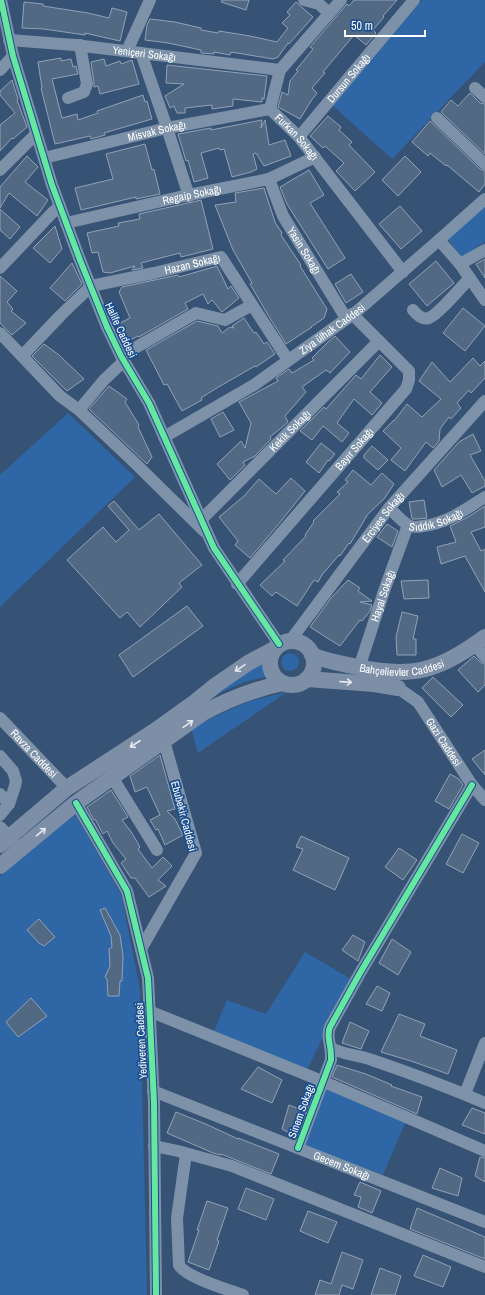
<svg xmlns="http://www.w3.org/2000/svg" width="485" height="1295" font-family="'Archivo Narrow',sans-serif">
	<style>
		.green { fill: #2f66a5 }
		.building { fill: #526984; stroke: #92a2b6 }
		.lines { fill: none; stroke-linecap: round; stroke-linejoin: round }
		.minor { stroke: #7d92a8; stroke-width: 12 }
		.major { stroke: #7d8ea7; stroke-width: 16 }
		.cycleway-casing { stroke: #1b4f8f; stroke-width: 8 }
		.cycleway { stroke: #66e7a1; stroke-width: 6 }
		.oneway { stroke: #e5e8ed }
		.labels { text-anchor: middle; stroke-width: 3.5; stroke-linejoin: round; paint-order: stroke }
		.street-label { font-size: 11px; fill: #fff; stroke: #1b4f8f }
	</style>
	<rect width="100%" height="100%" fill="#365274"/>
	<path class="green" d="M422,0H485V62L392,159L332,105Z
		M485,205V242L461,257L448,239Z
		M68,413L135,477L0,607V475Z
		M281 662a9 9 0 1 1 18 0a9 9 0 1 1-18 0Z
		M264,658L269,676L244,682L209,698Z
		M287,692L198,753L191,728L218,715L250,701Z
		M75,814L121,894L140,989L147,1295H0V876Z
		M305,952L351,979L307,1070L214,1031L227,1000L266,1014Z
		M326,1085L406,1121L383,1175L302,1144Z"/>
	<path class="building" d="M222,0H249L246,10L221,2Z
		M354,0H397L383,16L384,17L373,30L376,33L366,45L354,35L323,72L325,73L312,88L317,93L311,101L300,119L278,107L282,92L288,95L290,81L298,71L296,70L313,49L310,47L347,4L349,6Z
		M24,2L43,4V6L88,13L109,18L112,8L127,12L120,41L85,33V35L44,29L22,28Z
		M296,2L313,17L289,44L288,43L278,57L273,59L231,52L230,55L214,52V54L201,53V50L168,43L145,40L147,25L150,19L175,22L201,28V30L218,33L219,31L250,36L277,42L288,28L282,23L290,15L287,12Z
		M61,58V61L71,59L73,67L76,66L78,74L52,79L62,118L77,114L78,120L98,113L97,111L143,95L145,102L147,101L152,119L104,133L105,135L91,139L90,136L55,144L41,88H42L38,62Z
		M104,59L106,66L120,61L121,64L132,60L139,84L100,94L98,86L94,87V83L91,62Z
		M167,65L267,76L264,99L262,98V102L233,99V106L212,109V105L185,108V113H177L174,106L170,108L165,96L184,84L166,83Z
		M12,80L18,99L17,100L27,127L13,139L12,138L0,151V125L15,113L0,95V91Z
		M470,93L480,103L485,104V154L441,112L451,100L458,106Z
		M328,116L341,127L339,130L352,142L349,145L375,172L355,191L336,171L344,163L325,146L323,148L310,136Z
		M262,120L261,128L265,120L269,145L285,140L291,156L264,166L256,153L253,154L257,169L251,172L232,177L224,149L220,150L219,148L201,153L208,178L194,182L188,160L186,161L178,134L211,128V130Z
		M430,121L480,169L485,171V184L479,192L447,165L446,166L430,153L428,156L412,142Z
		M145,144L152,170L154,169L160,194L136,199V197L81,210L75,188L113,179L106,154Z
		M27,156L38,167L25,182L48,200L37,216L9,193L0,208V187Z
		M405,156L421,172L398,196L382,180Z
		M309,170L324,195L310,203L345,258L328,269L287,204L280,187Z
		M264,188L275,222L282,233L281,235L301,265L300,266L327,309L324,318L311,327H312L286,344L268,315L250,284L252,283L233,250L215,205L236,202L235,193Z
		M201,200L213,249L181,257L180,253L141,263L143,268L132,270L135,266L110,273L103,272L98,252L92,253L87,233L119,226L118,223L140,219L139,214Z
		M400,206L422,231L401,249L379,224Z
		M0,209L20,227L10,239L0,230Z
		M55,226L62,249L50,263L33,248Z
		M485,259V278L476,264Z
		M436,261L454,283L427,306L409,284Z
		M72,263L82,284L65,301L50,288Z
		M217,266L228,289L231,286L239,298L222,312L212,300L208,304L203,294L185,303L188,309L139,337L138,336L128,341L118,324L130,318L119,292L122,287L178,275L179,277Z
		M351,274L363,292L346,303L335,284Z
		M0,276L17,291L7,302L13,309L11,311L26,323L12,335L0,323Z
		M463,308L485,326L465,351L443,333Z
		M244,318L254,333L256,332L264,344L267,342L275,354L256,367L255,366L215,389L201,398L202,400L182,411L167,384L164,385L146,350L197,321L218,326L222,333L230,327L234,328L232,326Z
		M335,336L350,352L330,373L326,370L302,387L306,392L285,416L288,422L280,429L270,437L271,439L255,456L243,462L245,465L230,480L217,464L241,441L245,448L251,423L239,402L278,381L276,378L289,369L292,373L314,360L312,358L329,341Z
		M44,344L59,355L84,379L67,391L32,356Z
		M380,355L392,367L370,392L382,403L372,415L354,399L337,423L349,433L342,442L323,426L312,440L300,431L324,407L326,409L356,375L361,379Z
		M473,358L480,366L485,361V378L471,393L469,390L457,403L461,408L451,419L449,417L440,429L439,441L433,448L426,442L405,471L391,460L401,448L383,431L394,420V421L407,404L422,417L441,399L419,381L432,362L450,382Z
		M109,386L127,399L125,402L139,425L138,427L152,457L147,464L89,409Z
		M223,412L234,430L220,437L211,419Z
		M473,434L481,451L470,455L485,481V486L472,493L461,475L442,487L434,470L459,442Z
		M321,443L335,454L329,461L328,460L319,473L306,462Z
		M372,446L388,460L378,470L364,458V455Z
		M353,470L371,485L382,473L394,484L384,499L368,514L350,544L349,543L340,556L339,555L322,575L318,582L314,580L297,606L276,592L272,596L260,585L285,561L283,560L306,536L305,535L314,522L313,521L340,494L337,492L348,482L345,480Z
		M291,478L305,491L282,520L250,558L235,545L238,541L219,517L244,496L259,479L276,494Z
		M424,500L427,518L417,519H412L409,502Z
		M114,501L139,530L159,514L202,565L179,583L182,587L140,627L127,612L120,618L67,560L103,527L116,542L129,530L108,506Z
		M485,506V527L471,532L481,551L485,549V592L465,556L441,564L437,547L456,542L450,526L468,517Z
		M387,524L398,531L392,547L377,537Z
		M348,580L360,588L358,591L372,601L360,602L372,605L370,611L362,621L360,620L340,646L310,627L331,598Z
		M428,580L429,598L404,599L401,581Z
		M187,606L203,626L133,677L119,655Z
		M402,612L418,616L413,639H416V655H397L396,637Z
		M474,656L480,662L485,664V685L478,692L458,670Z
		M433,677L463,705L451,717L422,688Z
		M485,750V775L472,759Z
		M160,755L175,809L167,811L175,819L183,835L165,845L158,829L156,830L150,820L160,815L147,787L135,792L130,776Z
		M450,774L459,779L463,785L449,809L435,801Z
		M111,790L128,817L122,820L132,833L140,847L138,849L152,868L163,857L172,866L158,880L166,886L149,897L135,878H131L121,863L126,859L113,843L107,831L103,834L95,819L94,820L87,807Z
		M462,834L479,843L463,873L446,864Z
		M301,836L349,858L335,890L293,870L303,849L296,847Z
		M399,848L417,860L403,880L385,867Z
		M105,908L120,935L123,956L122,981H120L119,996H108L107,979L105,977L110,966L109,949L112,947L111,936L100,910Z
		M39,919L55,937L44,946L39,943L27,930Z
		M353,935L365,942L358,961L342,950Z
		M392,939L411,952L398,975L379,963Z
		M377,986L390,993L382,1011L366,1004Z
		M31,998L47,1016L18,1037L6,1022Z
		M399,1014L425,1024L420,1036L457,1050L448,1074L411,1061L381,1052Z
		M350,1022L369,1031L361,1049L342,1043Z
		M337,1065L366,1074L392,1085L391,1086L422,1097L417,1114L332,1077Z
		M258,1067L282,1080L272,1103L241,1089Z
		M289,1105L304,1111L295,1136L282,1129Z
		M472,1108L485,1113V1134L462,1125Z
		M176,1112L208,1125L238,1139V1138L279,1154L271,1174L221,1154V1155L213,1153L167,1133Z
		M480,1157L485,1158V1182L475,1176Z
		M440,1168L462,1178L458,1196L432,1188Z
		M360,1182L381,1191L372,1213L358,1207L361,1197L354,1195Z
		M246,1188L274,1199L266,1220L238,1209Z
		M207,1201L228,1208L217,1240L219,1241L209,1270L188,1262L199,1230H197Z
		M417,1208L485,1237V1259L410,1229Z
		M308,1211L337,1222L328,1243L300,1231Z
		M342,1252L363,1260L353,1289L342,1285L339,1295H315L320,1280L331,1284Z
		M423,1255L451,1267L443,1287L414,1276Z
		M380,1268L401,1276L395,1295H371Z"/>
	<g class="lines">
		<g class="minor">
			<path d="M1,0L13,56L52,185L80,260L107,327L121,356L149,403L214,548L279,644"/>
			<path d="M304,0L319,4L329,13"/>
			<path id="s1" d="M341,0L280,70L270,109L299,137L403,272"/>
			<path id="s2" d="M9,40L75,45L280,70"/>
			<path d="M127,51L150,0"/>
			<path d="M141,53L167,128L189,196"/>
			<path d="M0,70L13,56"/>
			<path d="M475,88L485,97"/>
			<path d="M68,98L84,92L87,84L80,45"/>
			<path d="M437,118L485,164"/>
			<path id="s3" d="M299,137L414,0"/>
			<path id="s4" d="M44,158L167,128L270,109"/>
			<path d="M0,170L36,134"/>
			<path id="s5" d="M269,179L283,216L346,318"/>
			<path id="s6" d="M66,223L184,196L269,179L315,157"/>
			<path d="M439,240L460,264L485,300"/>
			<path d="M460,264L485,250"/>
			<path d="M0,268L52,213L60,206"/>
			<path d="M413,310C417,315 423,320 429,318C438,315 462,286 470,278"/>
			<path d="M0,333L60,396L79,410L135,463L204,531"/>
			<path id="s7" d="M22,356L61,315L91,286L154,273L221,257L288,360"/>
			<path d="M121,356L196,313L225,320L252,305"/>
			<path d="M79,410L104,380L124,361"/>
			<path id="s8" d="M164,437L254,385L356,312L439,240L485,199"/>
			<path id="s9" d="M389,508C395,513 401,521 408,525C412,528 418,527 423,526C447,523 465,510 485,497"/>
			<path id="s10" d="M201,520L379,341"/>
			<path id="s11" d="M237,584L406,389L409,380V371L352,314"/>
			<path id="s12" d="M290,641L389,508L485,401"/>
			<path d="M475,645L485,657"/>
			<path id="s13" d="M359,668L384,591L408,525"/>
			<path id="s14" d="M398,688L418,702L472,785L485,800"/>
			<path id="s15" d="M0,718L67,788"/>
			<path d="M0,756L13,771L16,781L15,786L9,804L0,815"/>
			<path d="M112,777L157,850"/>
			<path d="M0,794L9,804"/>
			<path d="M76,803L127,891L148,978L154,1103L156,1295"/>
			<path d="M0,827L10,837L19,850"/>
			<path d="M141,949L196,853L164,741"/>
			<path d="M149,1011L322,1081L485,1151"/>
			<path d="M331,1048C344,1055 359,1055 372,1060C410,1073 448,1087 485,1103"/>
			<path id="s16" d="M153,1091L485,1222"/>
			<path d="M465,1094L485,1043"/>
			<path d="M154,1146L178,1151L232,1166L485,1267"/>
			<path d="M298,1148L331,1060C331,1055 331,1051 330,1046C329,1039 327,1034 330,1027L360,973L472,785"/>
			<path d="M186,1154L177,1218L179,1265C185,1277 229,1290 243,1295"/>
		</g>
		<g class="major">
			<circle cx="292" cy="663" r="22"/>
			<path id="s17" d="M312,655C325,661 339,663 353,666C411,679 438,672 485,637"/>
			<path d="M307,679L374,684L398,688"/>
			<path d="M0,845L67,788L156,730L195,702L216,685L248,663L274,649"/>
			<path d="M0,866L76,803L203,713C229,699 254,689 283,683"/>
		</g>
		<g class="cycleway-casing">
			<path id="cycleway" d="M1,0L13,56L52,185L80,260L107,327L121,356L149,403L214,548L279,644
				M76,803L127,891L148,978L154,1103L156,1295
				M298,1148L331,1060C331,1055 331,1051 330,1046C329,1039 327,1034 330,1027L360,973L472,785"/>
		</g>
		<use href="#cycleway" class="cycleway"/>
	</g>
	<defs><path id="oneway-shaft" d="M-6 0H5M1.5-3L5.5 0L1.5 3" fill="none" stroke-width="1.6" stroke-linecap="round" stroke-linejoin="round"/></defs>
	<g class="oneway">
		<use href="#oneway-shaft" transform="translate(240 668) rotate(146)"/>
		<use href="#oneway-shaft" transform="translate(346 682) rotate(4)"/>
		<use href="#oneway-shaft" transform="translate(188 724) rotate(-35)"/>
		<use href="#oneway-shaft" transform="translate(135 744) rotate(147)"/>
		<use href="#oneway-shaft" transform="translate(41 832) rotate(-40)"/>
	</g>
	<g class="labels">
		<g class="street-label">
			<text dy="4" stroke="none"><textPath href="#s2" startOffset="136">Yeniçeri Sokağı</textPath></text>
			<text dy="4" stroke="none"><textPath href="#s3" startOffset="77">Dursun Sokağı</textPath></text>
			<text dy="4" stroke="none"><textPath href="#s4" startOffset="116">Misvak Sokağı</textPath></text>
			<text dy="4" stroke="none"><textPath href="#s1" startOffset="172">Furkan Sokağı</textPath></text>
			<text dy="4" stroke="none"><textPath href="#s6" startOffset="129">Regaip Sokağı</textPath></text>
			<text dy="4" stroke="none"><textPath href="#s5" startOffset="80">Yasin Sokağı</textPath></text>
			<text dy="4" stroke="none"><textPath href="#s7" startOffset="202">Hazan Sokağı</textPath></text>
			<text dy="4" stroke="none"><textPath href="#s8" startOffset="200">Ziya ülhak Caddesi</textPath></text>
			<text transform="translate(121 330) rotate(65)" y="4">Halife Caddesi</text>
			<text dy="4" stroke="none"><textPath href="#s10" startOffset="126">Kekik Sokağı</textPath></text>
			<text dy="4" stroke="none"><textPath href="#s11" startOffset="179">Bayır Sokağı</textPath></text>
			<text dy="4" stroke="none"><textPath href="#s9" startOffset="55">Sıddık Sokağı</textPath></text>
			<text dy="4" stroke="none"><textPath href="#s12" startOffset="155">Erciyes Sokağı</textPath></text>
			<text dy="4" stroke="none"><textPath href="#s13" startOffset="76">Hayal Sokağı</textPath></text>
			<text dy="4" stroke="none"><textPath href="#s17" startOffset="92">Bahçelievler Caddesi</textPath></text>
			<text dy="4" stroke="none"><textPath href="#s14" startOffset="72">Gazi Caddesi</textPath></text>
			<text dy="4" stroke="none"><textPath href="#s15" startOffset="49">Ravza Caddesi</textPath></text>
			<text transform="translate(184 816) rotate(75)" y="4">Ebubekir Caddesi</text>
			<text transform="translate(141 1041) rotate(-93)" y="4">Yediveren Caddesi</text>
			<text transform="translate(301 1111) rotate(-70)" y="4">Sinem Sokağı</text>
			<text dy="4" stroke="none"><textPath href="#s16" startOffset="203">Gecem Sokağı</textPath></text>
		</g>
	</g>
	<path d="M345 30v6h80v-6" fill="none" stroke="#ffffff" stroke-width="2"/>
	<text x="351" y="30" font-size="12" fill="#ffffff" stroke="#1b4f8f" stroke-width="3" paint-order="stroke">50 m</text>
</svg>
